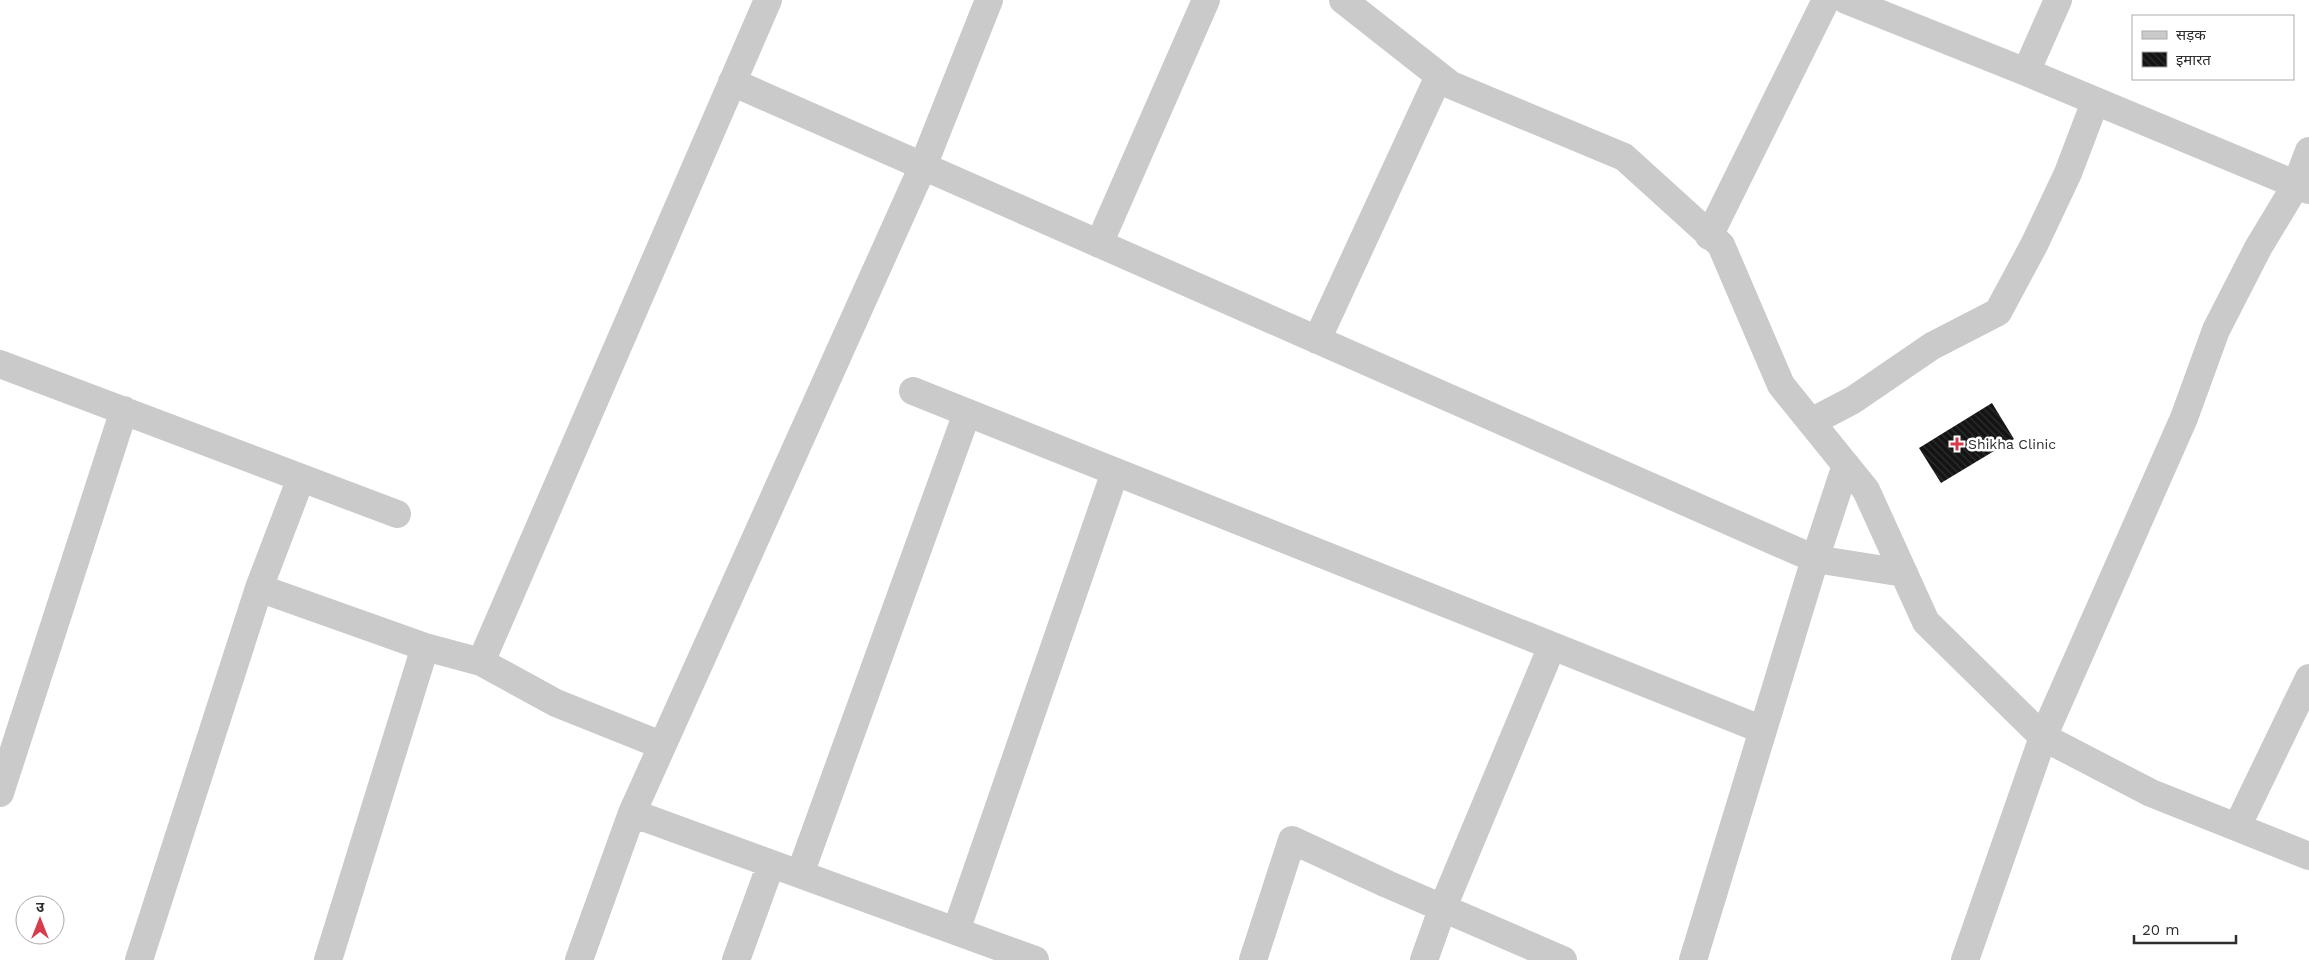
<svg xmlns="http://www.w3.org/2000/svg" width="2309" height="960" font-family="'Work Sans','Noto Sans Devanagari',sans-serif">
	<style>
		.building { fill: url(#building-back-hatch) }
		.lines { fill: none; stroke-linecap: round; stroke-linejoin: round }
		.minor { stroke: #cacaca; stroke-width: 28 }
		.poi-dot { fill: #d63d4c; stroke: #fff; stroke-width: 2 }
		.labels { text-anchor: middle; stroke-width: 5; stroke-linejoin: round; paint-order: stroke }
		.poi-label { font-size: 14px; fill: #2d2d2d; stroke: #fff; text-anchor: start }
	</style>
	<defs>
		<pattern id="building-back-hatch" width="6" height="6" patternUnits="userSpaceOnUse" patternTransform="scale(1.25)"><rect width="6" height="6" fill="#141414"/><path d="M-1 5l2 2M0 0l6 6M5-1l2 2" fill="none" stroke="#2e2e2e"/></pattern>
	</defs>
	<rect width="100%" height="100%" fill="#fff"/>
	<path class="building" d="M1992,403L2014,439L1941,483L1919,448Z"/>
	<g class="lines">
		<path class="minor" d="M1343,0L1451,85L1624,157L1721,245L1781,385L1866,490L1926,622L2043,737L2151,793L2309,856
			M1846,0L2026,72L2309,190
			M2026,72L2058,0
			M732,82L1815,559L1904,573
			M1709,236L1826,0
			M1099,244L1206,0
			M1317,340L1439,76
			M0,364L397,514
			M913,391L1763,730
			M1811,422L1853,400L1932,346L1998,312L2034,245L2068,173L2095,102
			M259,588L301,478
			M481,662L768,0
			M0,793L124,410
			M632,813L1035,960
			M2237,827L2309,678
			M800,874L967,413
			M956,931L1115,472
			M139,960L259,588L425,647L481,662L556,703L661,745
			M328,960L425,647
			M579,960L632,813L923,166L989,0
			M736,960L771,864
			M1253,960L1292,840L1387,884L1563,960
			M1424,960L1443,907L1552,646
			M1693,960L1815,559L1846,465
			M1965,960L2043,737L2184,418L2216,330L2258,248L2296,185L2309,151"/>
	</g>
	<path class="poi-dot" d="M1954.5 436.5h5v5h5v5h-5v5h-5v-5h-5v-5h5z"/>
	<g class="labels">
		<g class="poi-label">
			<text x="1968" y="449">Shikha Clinic</text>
		</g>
	</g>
	<rect x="2132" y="15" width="162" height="65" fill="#ffffff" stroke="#ababab"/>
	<rect x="2142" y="31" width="25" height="8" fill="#cacaca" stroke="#ababab"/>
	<text x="2176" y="40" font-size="15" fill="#2d2d2d">सड़क</text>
	<rect x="2142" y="52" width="25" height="15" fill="url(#building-back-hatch)" stroke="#ababab"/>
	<text x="2176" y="65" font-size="15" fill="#2d2d2d">इमारत</text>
	<g transform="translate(40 920)"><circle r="24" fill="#ffffff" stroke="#ababab"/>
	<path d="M0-4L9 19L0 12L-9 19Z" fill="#d63d4c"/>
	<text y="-8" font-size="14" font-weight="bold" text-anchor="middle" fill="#2d2d2d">उ</text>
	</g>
	<path d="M2134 935v8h102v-8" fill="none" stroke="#2d2d2d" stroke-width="2.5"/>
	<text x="2142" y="935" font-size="15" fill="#2d2d2d" stroke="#ffffff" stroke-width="4" paint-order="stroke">20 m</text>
</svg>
